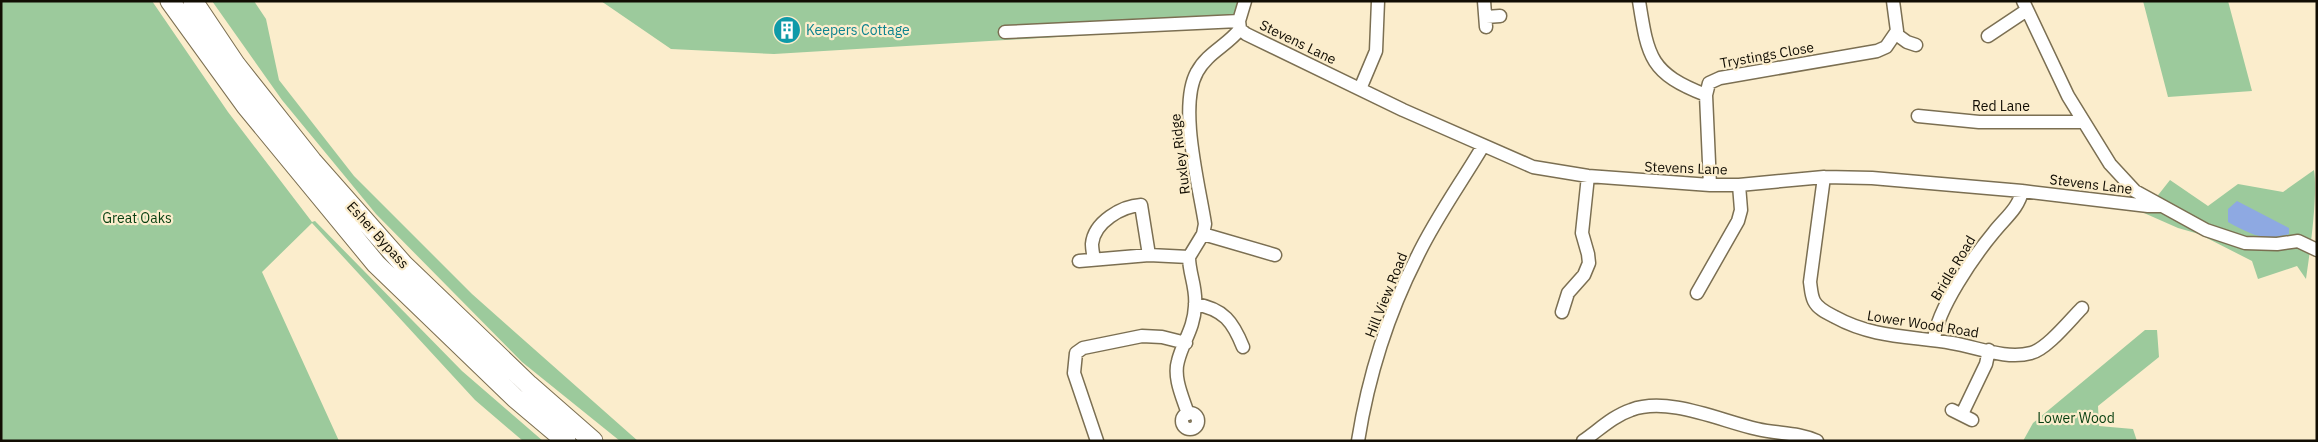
<svg xmlns="http://www.w3.org/2000/svg" width="2318" height="442" font-family="'IBM Plex Sans',sans-serif">
	<style>
		.green { fill: #9cca9c }
		.water { fill: #8ea9e2 }
		.lines { fill: none; stroke-linecap: round; stroke-linejoin: round }
		.minor-casing { stroke: #7b6f52; stroke-width: 15 }
		.highway-casing { stroke: #7b6f52; stroke-width: 21 }
		.minor { stroke: #fff; stroke-width: 12 }
		.highway { stroke: #fff; stroke-width: 19 }
		.labels { text-anchor: middle; stroke-width: 4.5; stroke-linejoin: round; paint-order: stroke }
		.culture-label { font-size: 14px; fill: #0d838f; stroke: #fbedcc; text-anchor: start }
		.street-label { font-size: 14px; fill: #110d03; stroke: #fbedcc }
		.park-label { font-size: 14px; fill: #053e0f; stroke: #fbedcc }
	</style>
	<rect width="100%" height="100%" fill="#fbedcc"/>
	<path class="green" d="M1,1H152L228,112L312,222L315,221L462,371L543,441H523L475,400L312,223L262,272L339,441H1Z
		M212,1H254L266,19L279,80L354,176L472,294L638,441H620L522,362L376,214L282,100Z
		M601,1H1238L1231,24L1172,30L774,54L671,49Z
		M2143,1H2228L2252,91L2168,97Z
		M2314,170C2318,195 2310,251 2306,279L2297,266L2258,279L2252,261L2199,234L2178,228L2144,213L2170,180L2208,206L2238,184L2283,192Z
		M2145,330H2157L2159,357L2098,406L2099,426L2133,429L2137,441H2023L2033,423Z"/>
	<path class="water" d="M2237,201L2289,228V234C2264,242 2250,234 2228,222V209Z"/>
	<g class="lines">
		<g class="minor-casing">
			<path id="minor" d="M1484,1L1486,27
				M1639,1C1648,58 1650,73 1706,95
				M2023,1L2068,96L2110,164L2135,191L2206,230L2245,243L2277,244L2298,241L2317,250
				M1486,17L1500,16
				M1240,29L1246,34L1403,110L1533,167L1588,176L1710,185H1739L1824,177L1872,178L2022,191L2148,206H2162
				M1240,29L1239,21L1245,1
				M1005,32L1239,21
				M1896,34L1907,42L1916,45
				M1988,36L2027,10
				M1360,89L1376,51L1378,1
				M1918,116L1979,122H2084
				M1824,177L1810,282C1811,288 1811,295 1814,301C1818,309 1827,313 1835,317C1873,338 1911,336 1952,343C1977,347 2006,360 2031,353C2047,349 2070,320 2082,308
				M1710,185L1706,95L1709,83L1720,78L1877,51L1886,47L1897,31L1893,1
				M1203,234L1275,255
				M1094,259C1093,254 1092,249 1092,244C1094,222 1122,206 1141,205L1149,255
				M1079,261L1149,255L1189,257
				M1697,293L1738,221L1741,210L1739,185
				M1195,304C1224,309 1233,322 1243,347
				M1562,312L1568,293L1584,275L1589,263L1588,254L1582,233L1588,176
				M1934,340C1937,309 1974,256 1994,232C2004,219 2019,208 2022,191
				M1952,410L1972,420
				M1182 421a8 8 0 1 1 16 0a8 8 0 1 1-16 0Z
				M1188,414C1183,398 1173,378 1178,361C1183,341 1194,329 1195,306C1197,288 1189,274 1189,257L1203,234L1205,224C1199,185 1178,106 1197,72C1207,53 1228,45 1240,29
				M1962,414L1986,364L1989,350
				M1097,441L1074,373L1076,353L1083,348L1142,336L1162,337L1186,343
				M1358,441C1368,378 1388,314 1417,257C1435,219 1461,183 1483,146
				M1583,441C1599,430 1613,416 1631,410C1668,396 1721,421 1757,429C1777,434 1798,432 1817,441"/>
		</g>
		<g class="highway-casing">
			<path id="highway" d="M170,1L246,106L376,264L515,398L566,441
				M193,1L236,65L312,161L403,264L529,385L593,441"/>
		</g>
		<use href="#minor" class="minor"/>
		<use href="#highway" class="highway"/>
	</g>
	<defs>
		<g id="building-disc" transform="scale(1.4375)"><circle r="9.5" fill="#0f9aa8" stroke="#fbedcc"/><path d="M-4-6H4V6H1V3H-1V6H-4ZM-2.5-4.3h1.7v1.8h-1.7ZM.8-4.3h1.7v1.8H.8ZM-2.5-1h1.7V.8h-1.7ZM.8-1h1.7V.8H.8Z" fill="#fff"/></g>
	</defs>
	<g fill-rule="evenodd">
		<use href="#building-disc" x="787" y="30"/>
	</g>
	<g class="labels">
		<g class="culture-label">
			<text x="806" y="35">Keepers Cottage</text>
		</g>
		<g class="street-label">
			<text transform="translate(1298 42) rotate(26)" y="5">Stevens Lane</text>
			<text transform="translate(1767 55) rotate(-10)" y="5">Trystings Close</text>
			<text x="2001" y="111">Red Lane</text>
			<text transform="translate(1180 154) rotate(-97)" y="5">Ruxley Ridge</text>
			<text transform="translate(1686 168) rotate(2)" y="5">Stevens Lane</text>
			<text transform="translate(2091 184) rotate(7)" y="5">Stevens Lane</text>
			<text transform="translate(378 235) rotate(48)" y="5">Esher Bypass</text>
			<text transform="translate(1953 268) rotate(-59)" y="5">Bridle Road</text>
			<text transform="translate(1386 295) rotate(-68)" y="5">Hill View Road</text>
			<text transform="translate(1923 324) rotate(9)" y="5">Lower Wood Road</text>
		</g>
		<g class="park-label">
			<text x="137" y="223">Great Oaks</text>
			<text x="2076" y="423">Lower Wood</text>
		</g>
	</g>
	<rect width="2318" height="442" fill="none" stroke="#110d03" stroke-width="5"/>
</svg>
